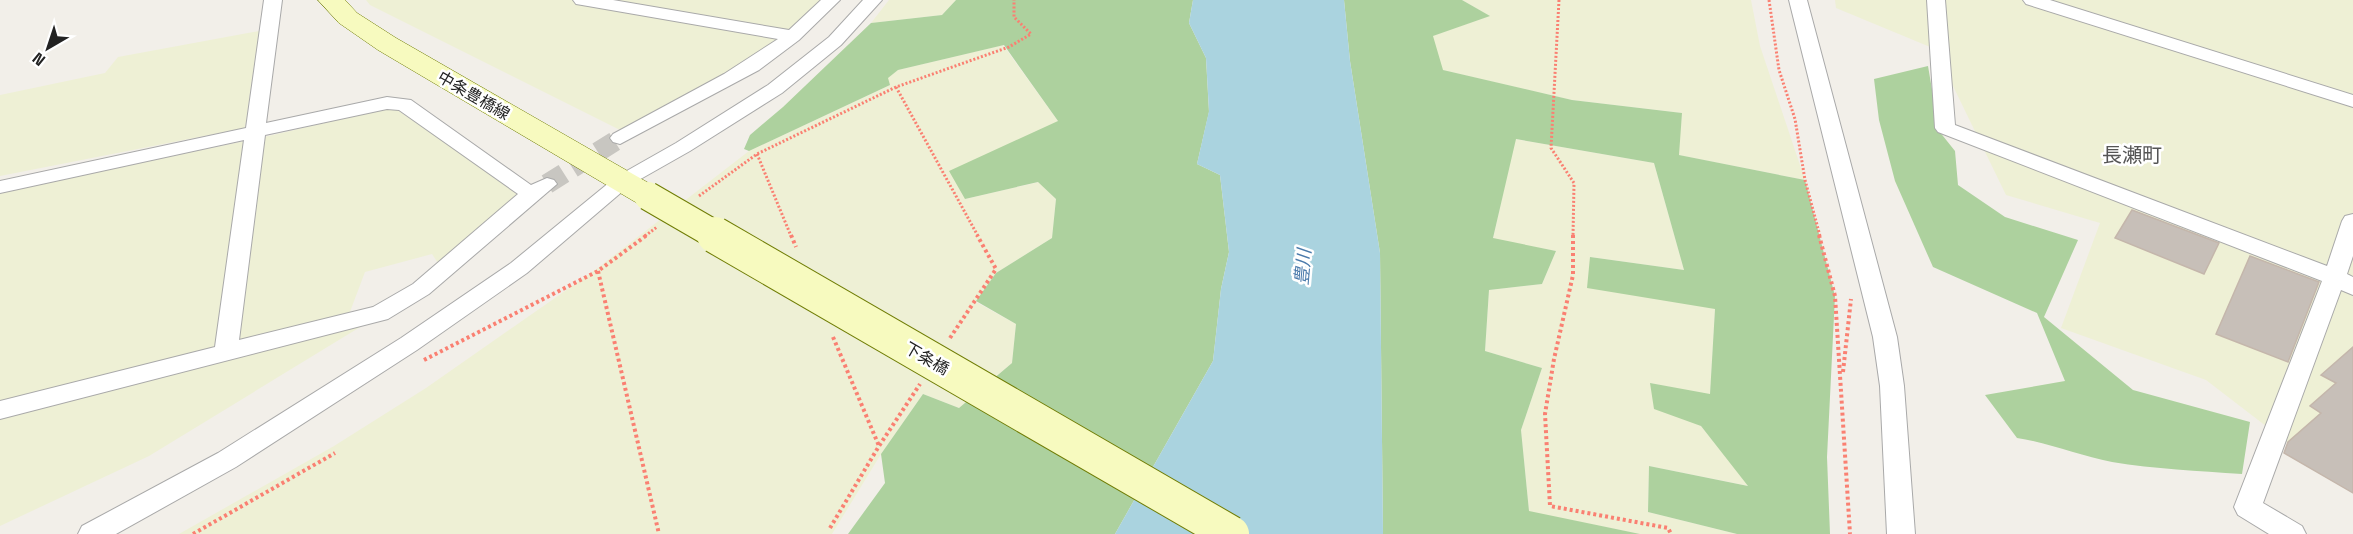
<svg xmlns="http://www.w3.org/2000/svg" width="2353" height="534" font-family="'Space Grotesk','Noto Sans JP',sans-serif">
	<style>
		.farmland { fill: #eef0d5 }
		.forest { fill: #add19e }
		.water { fill: #aad3df }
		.building { fill: #c7bfb8; stroke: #c4b6ab; stroke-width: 1.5 }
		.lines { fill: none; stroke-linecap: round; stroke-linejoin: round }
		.minor-tunnel { stroke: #c8c6c1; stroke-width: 20; stroke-dasharray: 20 10; stroke-linecap: butt }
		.minor-casing { stroke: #a9a9a9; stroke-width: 2 }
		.secondary-casing { stroke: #707d05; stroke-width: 1 }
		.path-far1 { stroke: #fa8072; stroke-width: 3; stroke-dasharray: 2 2; stroke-linecap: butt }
		.path { stroke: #fa8072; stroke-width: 4; stroke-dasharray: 3 3; stroke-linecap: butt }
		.minor { fill: #fff; fill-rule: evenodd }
		.secondary { fill: #f7fabf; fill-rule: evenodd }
		.secondary-bridge-far1-casing { stroke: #707d05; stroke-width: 30; stroke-linecap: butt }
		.secondary-bridge-casing { stroke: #707d05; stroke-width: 38; stroke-linecap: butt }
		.secondary-bridge-far1 { stroke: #f7fabf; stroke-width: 28 }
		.secondary-bridge { stroke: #f7fabf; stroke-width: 36 }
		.labels { text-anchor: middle; stroke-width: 5; stroke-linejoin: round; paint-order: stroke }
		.street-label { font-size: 16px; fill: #222; stroke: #fff }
		.water-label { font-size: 18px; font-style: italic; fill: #4a7aab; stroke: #fff }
		.quarter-label { font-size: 20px; fill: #555; stroke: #fff }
	</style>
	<rect width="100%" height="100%" fill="#f2efe9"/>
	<path class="farmland" d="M366,0H820L779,42L624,132L370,5Z
		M889,0H962H956L942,15L871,23Z
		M1462,0H1751L1760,46L1805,180L1678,155L1682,113L1572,100L1442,70L1432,36L1489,16Z
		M1835,0H2353V493L2206,380L2061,328L2100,223L2006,195L1935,49L1836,8Z
		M259,31L245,128L0,176V95L105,73L118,57Z
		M1003,45L1058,121L965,199L1039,182L1056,199L1052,238L996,273L976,302L1016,324L1012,363L959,408L923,394L881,454L832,534H179L334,446L426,388L595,270L749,151L890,85L887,78L898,70Z
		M393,107L525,197L440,266L432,254L365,272L348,317L239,344L260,138Z
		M1515,139L1654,163L1684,270L1590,257L1715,308L1710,395L1650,383L1701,426L1749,486L1649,466L1648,512L1737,534H1640L1529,512L1521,430L1542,368L1485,351L1489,290L1542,284L1556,251L1493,239Z
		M245,141L219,347L0,403V192Z
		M370,321L149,456L0,526V419Z"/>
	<path class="forest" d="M956,0H1193L1189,23L1206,58L1209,112L1197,164L1220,175L1229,252L1221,289L1213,361L1115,534H848L885,483L881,454L923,394L959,408L1012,363L1016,324L976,301L996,273L1052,238L1056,199L1038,182L965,199L949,171L1058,121L1004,45L898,70L888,78L890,85L749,151L744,149L750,135L783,107L871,23L942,15Z
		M1344,0H1462L1490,16L1433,36L1443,70L1572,100L1682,113L1679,155L1805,180L1835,296L1827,457L1830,534H1737L1648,512L1649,466L1748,486L1701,426L1654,409L1650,383L1710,394L1715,309L1587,288L1590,257L1684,270L1654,163L1516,139L1493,238L1556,251L1542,284L1489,290L1485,351L1542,368L1521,430L1529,511L1640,534H1383L1380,253L1350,61Z
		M1928,66L1939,131L1955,151L1958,185L2005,217L2078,240L2044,317L2133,390L2250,422L2242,474C2198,471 2155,469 2112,462C2080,456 2050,443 2017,438L1985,395L2065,381L2037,313L1933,267L1895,181L1879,120L1874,79Z"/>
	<path class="water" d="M1193,0H1344L1350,61L1380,253L1383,534H1115L1213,361L1221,289L1229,252L1220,175L1197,164L1209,111L1206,58L1189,23Z"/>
	<path class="building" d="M2132,210L2219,243L2204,274L2115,238Z
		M2250,256L2319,282L2288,362L2216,334Z
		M2353,347V493L2284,453L2288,442L2321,413L2310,406L2336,383L2321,375Z"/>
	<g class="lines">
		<path class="minor-tunnel" d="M547,184L620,138"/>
		<g class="minor-casing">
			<path id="minor" d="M264,0H282L266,123L387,97L411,100L531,185L547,178L554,180L557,184L429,294L388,319L0,419V401L215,347L244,140L0,193V181L246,128ZM387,109L399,110L518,194L413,284L373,307L239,340L265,135Z
				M573,0H613L789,30L821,0H840L799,40L759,70L620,144L613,142L610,138L613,134L724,74L778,39L582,5L576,4Z
				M863,0H882L841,45L782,93L690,151L630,185L527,273L417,350L236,467L116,534H78L82,526L218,453L401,338L511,263L616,177L676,143L768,85L829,37Z
				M1789,0H1807L1897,337L1904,386L1915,534H1887L1880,386L1873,337Z
				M1927,0H1945L1955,125L2327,266L2342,221L2345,216L2353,214V256L2347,274L2353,277V295L2341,290L2263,503L2302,526L2306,534H2269L2238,515L2234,507L2322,281L1938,132L1935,128Z
				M2023,0H2050L2353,95V107L2026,4Z"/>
		</g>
		<g class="secondary-casing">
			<path id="secondary" d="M318,0H345L357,13L396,38L659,189L663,196L659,203L648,206L637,203L378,50L339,23Z"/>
		</g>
		<path class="path-far1" d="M1559,0L1551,148L1574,183L1573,236
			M1769,0L1779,70L1795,119L1805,180L1820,236
			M896,87L978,236
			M757,154L791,236
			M699,196L757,154L896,87L1009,47L1031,34L1014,17V0
			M645,236L657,227"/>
		<path class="path" d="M791,235L796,247
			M1573,235V275L1554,359L1545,414L1550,506L1668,528L1671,534
			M1819,235L1835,296L1850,534
			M598,271L659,534
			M833,337L879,446
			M950,338L996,269L977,235
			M424,360L598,271L647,235
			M1843,372L1851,299
			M830,528L879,446L920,384
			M193,534L335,453"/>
		<use href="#minor" class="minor"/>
		<use href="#secondary" class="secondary"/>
		<g class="secondary-bridge-far1-casing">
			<path id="secondary-bridge-far1" d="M648,196L717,236"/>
		</g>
		<g class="secondary-bridge-casing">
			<path id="secondary-bridge" d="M715,235L1231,534"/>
		</g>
		<use href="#secondary-bridge-far1" class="secondary-bridge-far1"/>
		<use href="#secondary-bridge" class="secondary-bridge"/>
	</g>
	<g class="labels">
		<g class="street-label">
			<text transform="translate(474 95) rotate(30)" y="6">中条豊橋線</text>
			<text transform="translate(927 358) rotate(30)" y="6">下条橋</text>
		</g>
		<g class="water-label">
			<text transform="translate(1303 267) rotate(-85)" y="6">豊川</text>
		</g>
		<g class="quarter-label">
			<text x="2132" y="162">長瀬町</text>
		</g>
	</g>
	<g transform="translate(48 48) rotate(219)" stroke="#ffffff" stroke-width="4.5" paint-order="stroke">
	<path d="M0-4.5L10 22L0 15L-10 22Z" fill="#222222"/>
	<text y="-9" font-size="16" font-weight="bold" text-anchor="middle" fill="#222222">N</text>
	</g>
</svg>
